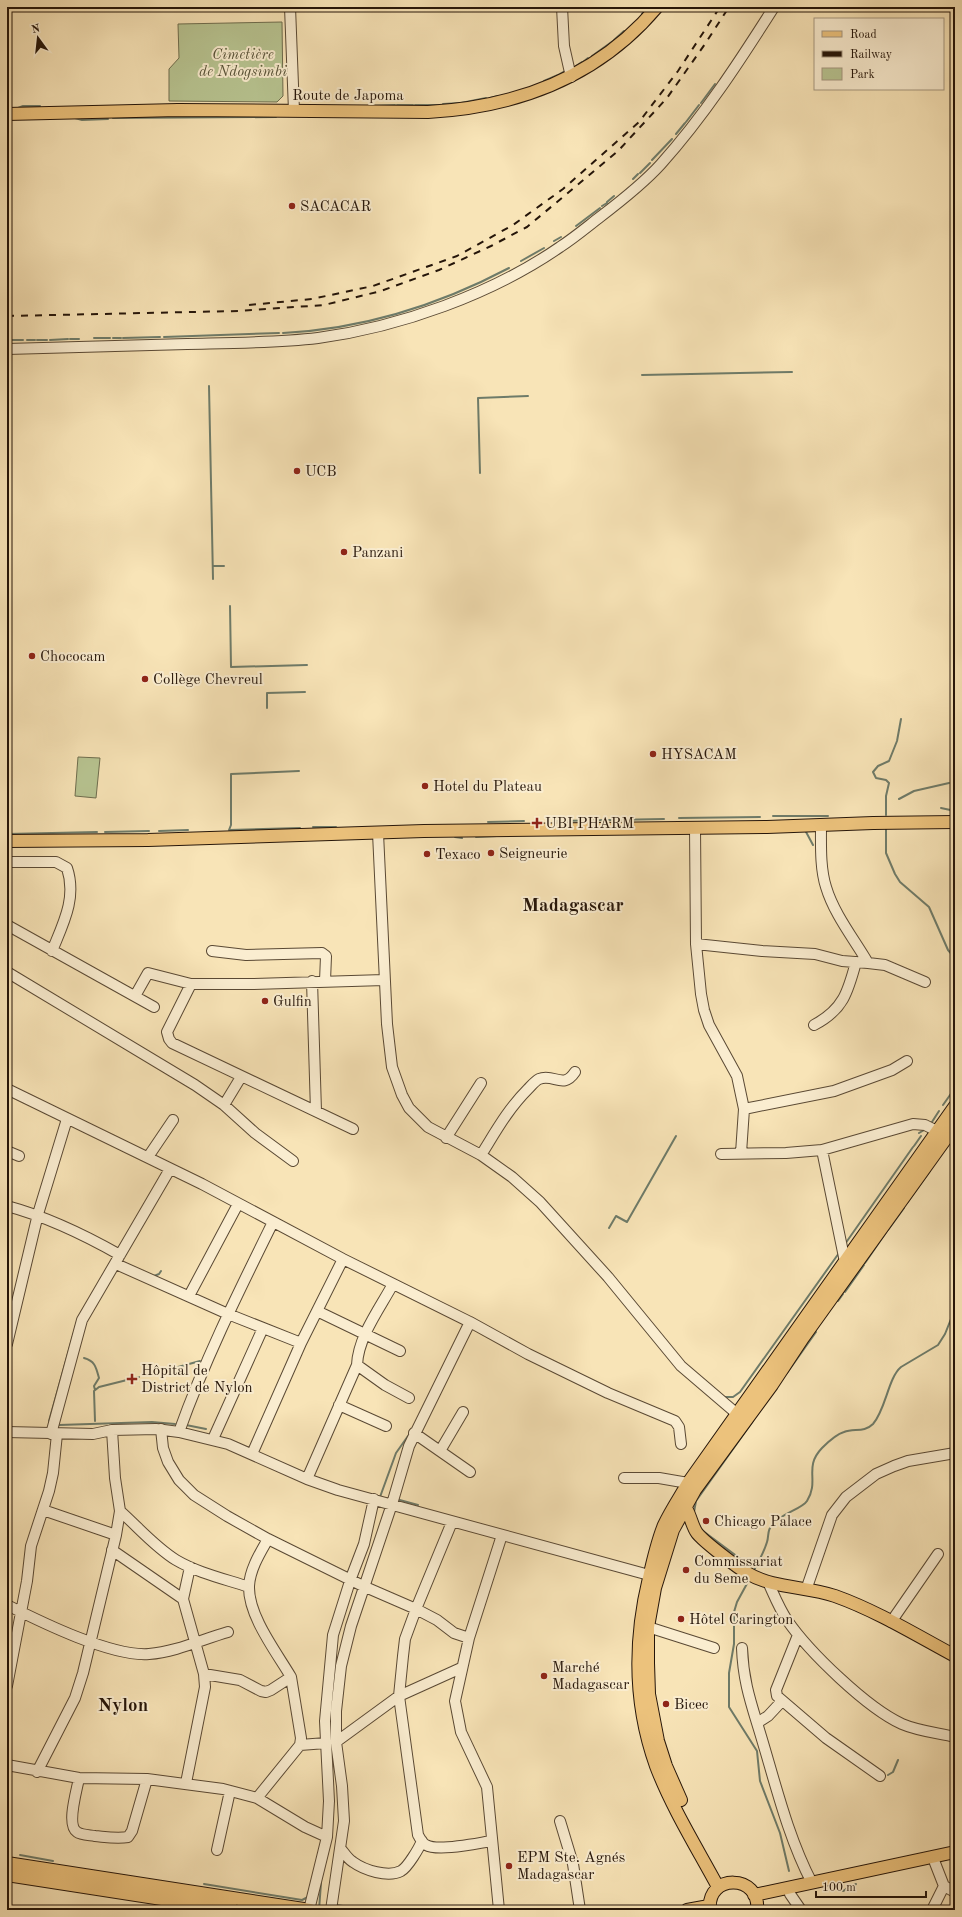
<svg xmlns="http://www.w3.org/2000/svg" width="962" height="1917" font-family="'Old Standard TT',serif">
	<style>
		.green { fill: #b8c592; stroke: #6e6d4e }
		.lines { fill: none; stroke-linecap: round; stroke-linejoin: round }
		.stream { stroke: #6e7b69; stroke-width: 2 }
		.minor-casing { stroke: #5a4934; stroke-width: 12 }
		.major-casing { stroke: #251509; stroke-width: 14 }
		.minor { stroke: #faedd0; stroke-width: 10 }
		.major { stroke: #ecc27c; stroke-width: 12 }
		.rail { stroke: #251509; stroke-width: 2; stroke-dasharray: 7 7; stroke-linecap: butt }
		.poi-dot { fill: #8f2418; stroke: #faedd0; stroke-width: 1.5 }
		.labels { text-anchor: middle; stroke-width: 4; stroke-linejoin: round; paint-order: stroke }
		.park-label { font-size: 15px; font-style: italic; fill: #585339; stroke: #faedd0 }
		.street-label { font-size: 15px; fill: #251509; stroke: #faedd0 }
		.poi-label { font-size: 15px; fill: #251509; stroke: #faedd0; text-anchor: start }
		.district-label { font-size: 19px; font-weight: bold; fill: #251509; stroke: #faedd0 }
	</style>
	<rect width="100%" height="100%" fill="#f8e4b7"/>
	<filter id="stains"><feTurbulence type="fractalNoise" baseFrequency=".005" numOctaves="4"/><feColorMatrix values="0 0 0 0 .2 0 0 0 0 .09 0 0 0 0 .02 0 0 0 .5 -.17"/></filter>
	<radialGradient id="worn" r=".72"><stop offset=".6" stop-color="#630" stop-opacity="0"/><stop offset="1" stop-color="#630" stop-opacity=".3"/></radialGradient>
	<path class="green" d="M282,22L283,96L277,102L169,101V69L179,58L178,24Z
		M78,757L100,758L96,798L75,796Z"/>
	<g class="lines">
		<path class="stream" d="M642,14L648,7
			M614,40L624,31
			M592,56L613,41
			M583,62L588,58
			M576,66L582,62
			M558,75L565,71
			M544,81L558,75
			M490,98L498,96
			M461,103L486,98
			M701,103L715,84
			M443,104L460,103
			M397,105H413
			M415,105H439
			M371,106L395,105
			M18,108L23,106H40
			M75,118L82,120L108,119
			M113,118L276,117
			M686,122L699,105
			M676,134L685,123
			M652,160L672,139
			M640,173L650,163
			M633,179L638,174
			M607,202L614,196
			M602,206L607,203
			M576,226L600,208
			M554,241L561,237
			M521,261L544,248
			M283,333C362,329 439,305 509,268
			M164,337L279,333
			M94,338H110
			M113,338H121
			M123,338L160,337
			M70,339H79
			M7,340H23
			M27,340H35
			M37,340H47
			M50,340L68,339
			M642,375L792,372
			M209,386L213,579
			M480,473L478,398L528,396
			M213,566H224
			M230,606L231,667L307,665
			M267,708V693L305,692
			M299,771L231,774V825L229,830L300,828
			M899,799L914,791L949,783
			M941,808L955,811
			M886,815V796L889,783L886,780L876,778L873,772L878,766L889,761L897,741L901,719
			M773,816H787
			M787,816H828
			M679,818L760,817
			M557,821L664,819
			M488,822L524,821
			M886,826V853L895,874L900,882L929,907L948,950L955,958
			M313,827H336
			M805,830L813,845
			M159,831L188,830
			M105,832L149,831
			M7,834L97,832
			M455,837L462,838
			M476,837L497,836
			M943,1105L955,1088
			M930,1125L939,1111
			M919,1133L926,1129
			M914,1146L921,1136
			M907,1203L930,1171
			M609,1228L616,1216L627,1222L676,1136
			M888,1230L904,1208
			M845,1244L913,1147
			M865,1263L887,1231
			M154,1276L159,1274L161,1271
			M845,1292L864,1265
			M838,1301L843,1294
			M84,1358C95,1361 96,1367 99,1378L94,1386L95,1390
			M167,1370L200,1361
			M787,1373L816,1332
			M151,1374L161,1372
			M725,1397H733L740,1392L839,1253
			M49,1421L78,1318
			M95,1421L94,1391L99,1387L139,1377
			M59,1425L152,1422L175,1424
			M186,1425L206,1429
			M7,1438H8
			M380,1497L396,1453L408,1436
			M396,1499L418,1505
			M694,1512L696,1501L753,1421
			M703,1531L746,1563
			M753,1572C758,1563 764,1552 767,1542C769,1536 767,1530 772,1525C780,1514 802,1509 807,1501C820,1480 803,1468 822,1448C828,1442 837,1434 844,1432C854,1428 864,1433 873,1424C886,1409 888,1378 901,1367L938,1345L945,1334L955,1309
			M749,1580L737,1602L734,1612V1644L729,1673V1707L757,1751L760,1781L780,1833L789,1871
			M888,1775L893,1772L898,1760
			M20,1855L53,1861
			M204,1884L302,1900L308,1897
			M843,1891L856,1884
			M336,1905L370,1910
			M815,1906L820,1910
			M319,1910L321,1883
			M401,1910H403"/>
		<g class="minor-casing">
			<path id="minor" d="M290,7L294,111
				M562,7L564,46L571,77
				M7,349C67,347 127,346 187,344C230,343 275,343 318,338C400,327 492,294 560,247C574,238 587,227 600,217C621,201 643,184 661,164C704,116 739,62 774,7
				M821,825C821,845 820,868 826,887C834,914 854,939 868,963L885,965L925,982
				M695,828L696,944L701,994L704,1010L709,1025L737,1076L744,1109L741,1153
				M378,833L387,1024L392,1067L402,1095L409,1108L428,1127L481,1155L512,1177L540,1202L608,1277L681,1366L743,1419
				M7,862H56L67,868C77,898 63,924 52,951
				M7,925L154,1007
				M696,944L762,951L815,954L842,961L868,963
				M212,951L246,955L322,953L326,956L325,981
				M7,972L195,1085L224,1105L255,1133L293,1161
				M312,981L316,1111
				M191,984L167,1032L169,1039L172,1043L353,1129
				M135,996L148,973L191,984H253L384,980
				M814,1025C843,1010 848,992 856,962
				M7,1089L202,1184L343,1259L470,1322L528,1354L608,1393L675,1421L679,1427L681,1444
				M224,1105L241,1077
				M744,1109L834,1091L892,1070L907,1061
				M446,1138L481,1083
				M822,1150L845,1262
				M7,1151L19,1156
				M721,1154L786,1153L822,1150L913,1124L925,1125L937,1131
				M481,1155C496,1131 508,1109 528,1089C531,1086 535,1081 539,1079C554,1073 563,1090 575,1072
				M148,1157L173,1120
				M7,1206C48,1217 83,1234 120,1255
				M116,1264L228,1314L301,1343
				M189,1296L238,1204
				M317,1311L400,1351
				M7,1344L38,1214L67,1119
				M357,1365L385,1385L409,1398
				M339,1405L386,1426
				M161,1429L163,1448L168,1462L179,1480L194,1495L227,1516L268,1539L363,1586L416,1609L437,1620L454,1633L469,1638
				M7,1432L93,1434L112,1430L156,1429L179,1432L228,1444L307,1479L338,1490L649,1575
				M179,1432C205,1359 239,1291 273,1222
				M414,1433L470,1472
				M51,1434L82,1320L170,1169
				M213,1439L263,1328
				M440,1451L463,1412
				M252,1454L301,1343L343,1259
				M624,1478H659L688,1483
				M307,1479L357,1365C358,1337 380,1308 393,1284
				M43,1510L116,1535
				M120,1511C138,1527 155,1547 176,1560C198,1573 225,1579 249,1587
				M452,1522L416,1609L405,1639L403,1656L399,1696L418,1835C420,1838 422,1843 426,1845C438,1852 478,1843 492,1841
				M112,1550L183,1599L204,1674L205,1687L186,1783
				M768,1582C774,1595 779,1608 787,1620C809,1652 867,1708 902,1724C918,1731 938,1733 955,1737
				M806,1590L832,1515L846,1497L876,1474L894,1466L908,1461L955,1453
				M183,1599L190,1567
				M7,1605C41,1622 112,1657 149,1654C176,1652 203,1639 228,1632
				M891,1622L938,1554
				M648,1627L714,1648
				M798,1635L776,1690L777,1696L826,1738L880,1776
				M742,1648C743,1677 749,1697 757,1723C774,1777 786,1833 812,1883
				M204,1674L240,1680L261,1691L266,1692L271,1690L291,1677C277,1653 248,1616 249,1586C250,1569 260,1553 268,1539
				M7,1686L27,1581L31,1546L49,1491L53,1473L57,1434
				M757,1723L768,1716L782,1701
				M336,1742L399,1696L461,1668
				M300,1745L326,1743
				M7,1765L79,1778L147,1779L223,1789L257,1798L305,1827L327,1837L309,1910
				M37,1772L75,1698L83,1673L116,1535L120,1511L115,1478L112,1430
				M79,1778C77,1790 66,1825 77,1832C81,1835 89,1835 95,1836C106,1837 117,1839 128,1837L132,1831L147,1779
				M257,1798L300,1745L301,1738L291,1677
				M560,1821L573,1864L580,1910
				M327,1837L329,1801L325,1721L333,1635L351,1578L364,1544L374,1499
				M341,1849C345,1854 348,1859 353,1862C364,1870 388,1878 401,1871C408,1867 419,1848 422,1841
				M217,1850L230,1791
				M944,1886L955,1892
				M790,1894L801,1910
				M331,1910L344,1821L342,1786L336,1742V1711L341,1666L351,1626L392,1504L409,1446L470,1322
				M499,1910L487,1787L461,1732L455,1701L469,1638L502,1535
				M932,1910L944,1886L935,1863"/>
		</g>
		<g class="major-casing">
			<path id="major" d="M7,114L178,110L428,112C518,107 598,77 657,7
				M7,841L148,840L424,831L767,827L873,823L955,822
				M682,1504C690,1510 691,1525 697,1533C704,1542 737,1567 747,1573C774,1589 807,1586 835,1596C877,1611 916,1635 955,1656
				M681,1800L666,1766L658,1741L649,1694L648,1663V1627L655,1588L673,1530L695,1490L772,1385L803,1338L955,1126
				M7,1863L310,1910
				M7,1875L233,1910
				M718,1887C697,1848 672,1808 656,1766C634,1705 634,1640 649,1578C653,1560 657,1542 664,1525C671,1510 680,1497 688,1483L955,1106
				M754,1895L955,1852
				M687,1910L709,1906
				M710,1910C706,1873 761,1874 757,1910"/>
		</g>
		<use href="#minor" class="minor"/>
		<use href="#major" class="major"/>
		<path class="rail" d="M249,305L312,299L373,286L457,256L513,225L563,189L639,122L678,71L720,7
			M7,316L238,311L324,305L381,291L439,270L491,246L527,227L618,151L667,98L705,44L729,7"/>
	</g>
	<g class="poi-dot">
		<circle cx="292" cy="206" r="4"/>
		<circle cx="297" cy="471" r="4"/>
		<circle cx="344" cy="552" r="4"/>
		<circle cx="32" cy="656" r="4"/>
		<circle cx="145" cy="679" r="4"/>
		<circle cx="653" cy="754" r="4"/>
		<circle cx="425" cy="786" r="4"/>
		<path d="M535 817h4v4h4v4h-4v4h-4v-4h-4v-4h4z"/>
		<circle cx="491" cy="853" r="4"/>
		<circle cx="427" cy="854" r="4"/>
		<circle cx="265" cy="1001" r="4"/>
		<path d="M130 1373h4v4h4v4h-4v4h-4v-4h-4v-4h4z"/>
		<circle cx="706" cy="1521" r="4"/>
		<circle cx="686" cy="1570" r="4"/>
		<circle cx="681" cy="1619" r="4"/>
		<circle cx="544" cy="1676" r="4"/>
		<circle cx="666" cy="1704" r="4"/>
		<circle cx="509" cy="1866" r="4"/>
	</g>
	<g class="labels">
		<g class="park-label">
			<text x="243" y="59">Cimetière<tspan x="243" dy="17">de Ndogsimbi</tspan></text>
		</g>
		<g class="street-label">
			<text x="348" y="100">Route de Japoma</text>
		</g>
		<g class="poi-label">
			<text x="300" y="211">SACACAR</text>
			<text x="305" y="476">UCB</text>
			<text x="352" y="557">Panzani</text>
			<text x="40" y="661">Chococam</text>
			<text x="153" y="684">Collège Chevreul</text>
			<text x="661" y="759">HYSACAM</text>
			<text x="433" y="791">Hotel du Plateau</text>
			<text x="545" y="828">UBI PHARM</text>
			<text x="499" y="858">Seigneurie</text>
			<text x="435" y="859">Texaco</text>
			<text x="273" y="1006">Gulfin</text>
			<text x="141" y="1375">Hôpital de<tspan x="141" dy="17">District de Nylon</tspan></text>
			<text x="714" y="1526">Chicago Palace</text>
			<text x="694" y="1566">Commissariat<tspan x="694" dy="17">du 8eme</tspan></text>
			<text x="689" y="1624">Hôtel Carington</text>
			<text x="552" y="1672">Marché<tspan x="552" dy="17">Madagascar</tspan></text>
			<text x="674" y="1709">Bicec</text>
			<text x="517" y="1862">EPM Ste. Agnés<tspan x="517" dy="17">Madagascar</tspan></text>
		</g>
		<g class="district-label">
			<text x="573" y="911">Madagascar</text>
			<text x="123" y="1711">Nylon</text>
		</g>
	</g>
	<rect width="962" height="1917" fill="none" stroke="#f8e4b7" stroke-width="24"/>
	<rect x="8" y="8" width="946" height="1901" fill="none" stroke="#251509" stroke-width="2"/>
	<rect x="12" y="12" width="938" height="1893" fill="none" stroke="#251509"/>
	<rect x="814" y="18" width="130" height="72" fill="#faedd0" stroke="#a59780"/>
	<rect x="822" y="31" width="20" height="6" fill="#ecc27c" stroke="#a59780"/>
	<text x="850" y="38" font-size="12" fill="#251509">Road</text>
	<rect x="822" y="51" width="20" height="6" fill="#251509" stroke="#a59780"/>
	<text x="850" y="58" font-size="12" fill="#251509">Railway</text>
	<rect x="822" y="68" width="20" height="12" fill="#b8c592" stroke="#a59780"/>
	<text x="850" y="78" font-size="12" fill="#251509">Park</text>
	<g transform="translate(38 38) rotate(345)" stroke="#faedd0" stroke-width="3" paint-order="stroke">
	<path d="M0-3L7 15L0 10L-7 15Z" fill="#251509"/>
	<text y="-6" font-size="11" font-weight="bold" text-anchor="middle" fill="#251509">N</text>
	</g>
	<path d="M816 1891v6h110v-6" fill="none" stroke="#251509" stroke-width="2"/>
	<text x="822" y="1891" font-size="12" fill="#251509" stroke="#faedd0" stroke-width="3" paint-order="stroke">100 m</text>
	<rect width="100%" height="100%" filter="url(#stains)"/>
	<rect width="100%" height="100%" fill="url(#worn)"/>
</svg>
